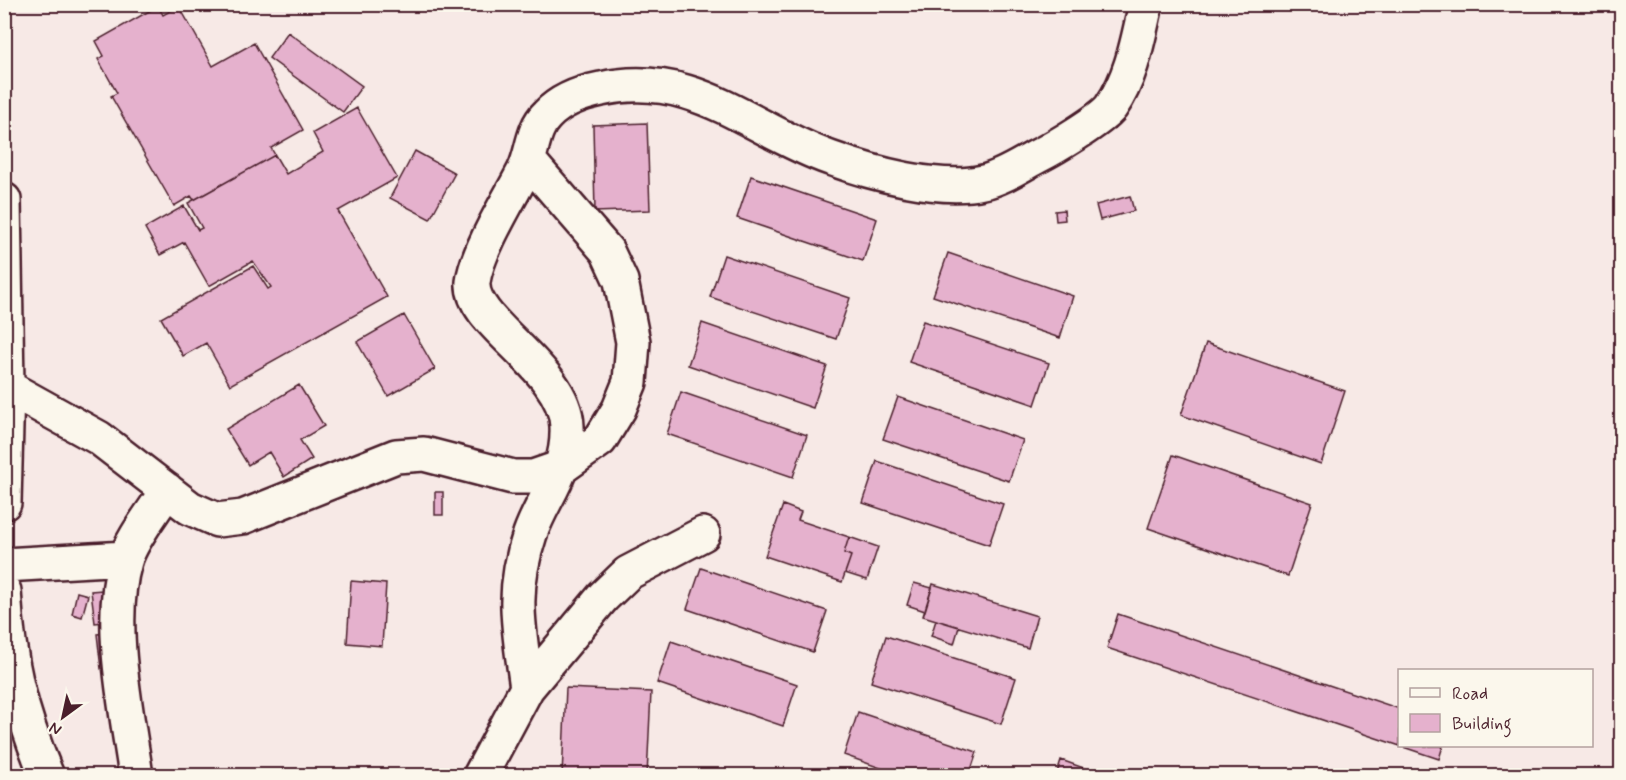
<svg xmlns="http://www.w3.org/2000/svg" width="1626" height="780" font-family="Mynerve,sans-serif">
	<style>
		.building { fill: #e5b1cd; stroke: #4a1f2b; stroke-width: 1.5 }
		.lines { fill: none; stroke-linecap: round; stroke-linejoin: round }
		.minor-casing { stroke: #4a1f2b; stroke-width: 38 }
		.minor { stroke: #fbf7ec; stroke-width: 33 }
	</style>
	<rect width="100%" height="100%" fill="#f7e9e6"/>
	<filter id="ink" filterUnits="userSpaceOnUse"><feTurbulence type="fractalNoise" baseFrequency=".0167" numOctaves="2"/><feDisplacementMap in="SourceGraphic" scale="12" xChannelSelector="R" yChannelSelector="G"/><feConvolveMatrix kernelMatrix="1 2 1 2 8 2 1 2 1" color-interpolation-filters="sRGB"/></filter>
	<g filter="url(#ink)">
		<path class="building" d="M158,6L163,15L179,6L213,66L254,43L303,130L271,148L275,155L194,200L191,196L174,206L111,96L117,93L98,59L104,56L96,41Z
			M288,32L362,86L343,112L269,58Z
			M357,108L397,178L338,211L387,297L230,385L206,343L183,356L161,318L253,266L268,289L271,287L253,261L209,286L184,242L160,255L145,228L184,206L198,230L202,228L188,203L275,155L286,174L323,152L313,133Z
			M647,123L650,210L595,212L593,125Z
			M415,151L455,173L430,219L390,198Z
			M751,176L877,219L863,261L737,218Z
			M1130,196L1134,211L1100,220L1096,205Z
			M1064,210L1065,220L1056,221L1055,211Z
			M948,253L1073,296L1060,338L933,296Z
			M724,255L850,298L836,339L710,297Z
			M404,315L435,369L388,396L357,342Z
			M923,321L1049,363L1035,405L909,362Z
			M702,323L827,366L813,408L688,365Z
			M1206,343L1345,391L1321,464L1181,415Z
			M299,385L324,426L300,440L312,459L284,477L269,452L248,465L226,429Z
			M681,392L807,435L793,477L667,434Z
			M898,397L1023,440L1009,481L883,439Z
			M1173,455L1312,503L1288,576L1148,528Z
			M877,461L1003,504L989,545L863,503Z
			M435,492H443V515H435Z
			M783,505L801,512L798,520L849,537L844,553L851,556L842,582L765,556Z
			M849,537L878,547L867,580L845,573L851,556L844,553Z
			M701,568L827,611L813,652L687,609Z
			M351,581L386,584L382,646L347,643Z
			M914,583L932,588L925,611L907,605Z
			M933,584L1037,616L1028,648L923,616Z
			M102,590L105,622L95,623L91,591Z
			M77,592L88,595L82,617L72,614Z
			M1118,614L1400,709V746H1443L1439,759L1107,648Z
			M936,620L959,627L954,644L931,636Z
			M107,633L111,668L101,669L97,634Z
			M886,636L1016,678L1001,724L871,682Z
			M671,641L797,684L783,726L657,683Z
			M566,688L651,692L647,776H562Z
			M858,712L977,752L969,776H903L844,755Z
			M1061,760L1106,776H1056Z"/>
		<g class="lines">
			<g class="minor-casing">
				<path id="minor" d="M4,200L7,387L4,503
					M7,387L99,438L190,508L217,520L243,517L396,456L424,454L513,477H533L562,467L600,440L619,409L630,382L633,342L621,281L607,251L529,161
					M4,565L126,558
					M4,591C8,660 20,712 47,776
					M527,688C519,627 510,594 530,534C544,495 569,472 567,426C565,367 469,323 473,282C477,251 509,200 524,171C533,153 532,129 547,115C561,100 581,93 601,89C694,68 750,130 830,158C871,173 940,192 983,182C1002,178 1021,165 1038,156C1054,148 1101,120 1111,107C1132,77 1138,39 1146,4
					M136,776C127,713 107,622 125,561C131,539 155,510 167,490
					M480,776L527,688L603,597L628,573L703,534"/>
			</g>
			<use href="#minor" class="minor"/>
		</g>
	</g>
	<rect width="1626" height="780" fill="none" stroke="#fbf7ec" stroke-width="24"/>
	<rect x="12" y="12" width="1602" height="756" fill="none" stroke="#4a1f2b" stroke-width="2" filter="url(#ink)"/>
	<rect x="1398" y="669" width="195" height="78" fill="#fbf7ec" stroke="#b4a19f" stroke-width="1.5"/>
	<rect x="1410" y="688" width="30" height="9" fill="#fbf7ec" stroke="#b4a19f" stroke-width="1.5"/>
	<text x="1452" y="699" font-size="18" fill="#4a1f2b">Road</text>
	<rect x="1410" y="714" width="30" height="18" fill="#e5b1cd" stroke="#b4a19f" stroke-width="1.5"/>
	<text x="1452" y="729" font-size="18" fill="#4a1f2b">Building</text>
	<g transform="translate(63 717) rotate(213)" stroke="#fbf7ec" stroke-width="4.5" paint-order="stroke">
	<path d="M0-4.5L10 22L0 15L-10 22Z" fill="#4a1f2b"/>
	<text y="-9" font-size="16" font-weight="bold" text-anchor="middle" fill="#4a1f2b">N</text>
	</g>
</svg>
